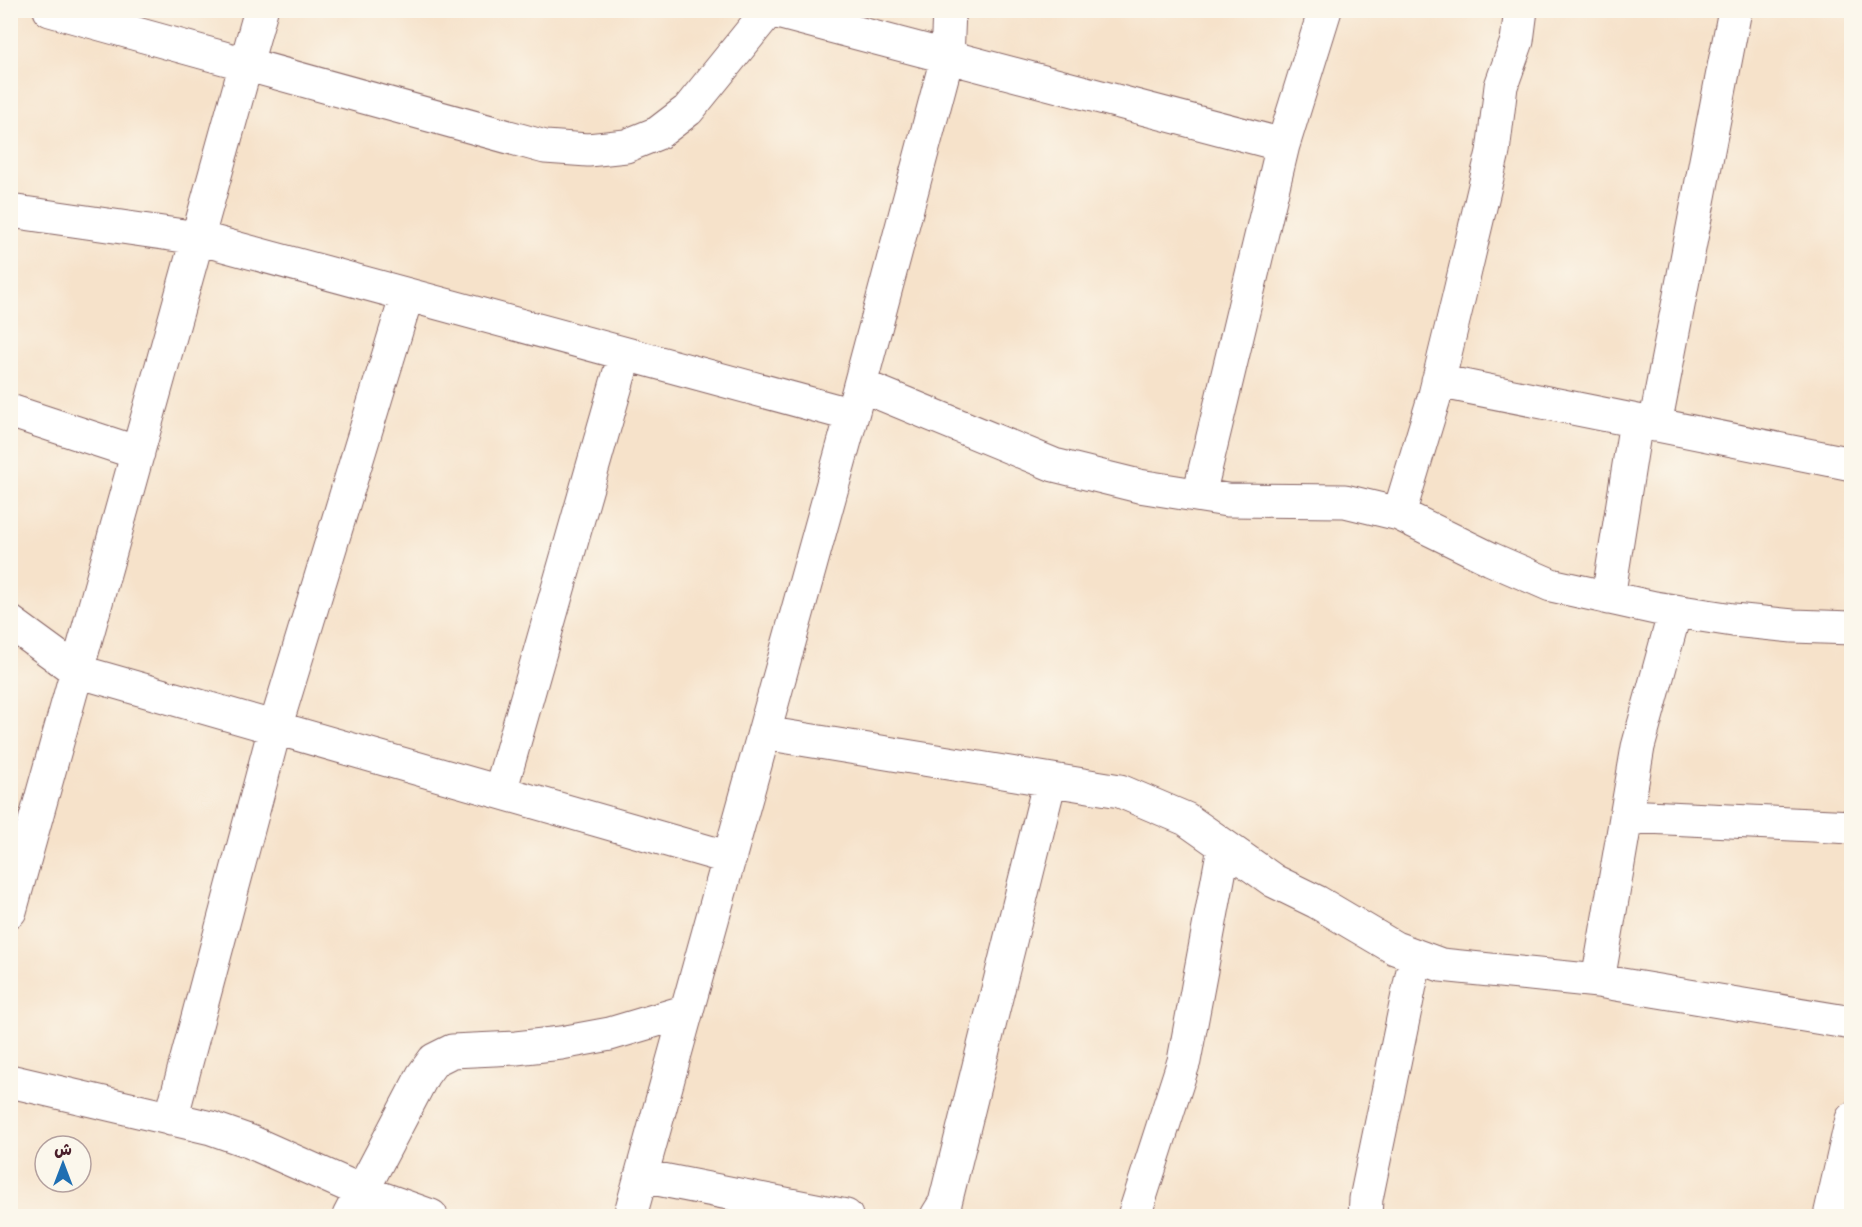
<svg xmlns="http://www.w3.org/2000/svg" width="1862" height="1227" font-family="Pangolin,'Playpen Sans Arabic',sans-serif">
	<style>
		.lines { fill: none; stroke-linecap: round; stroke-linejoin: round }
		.minor-casing { stroke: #866363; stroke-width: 35 }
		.minor { stroke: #fff; stroke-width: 33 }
	</style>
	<rect width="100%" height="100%" fill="#fbf7ec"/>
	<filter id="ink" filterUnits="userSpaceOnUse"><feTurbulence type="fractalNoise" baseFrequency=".0167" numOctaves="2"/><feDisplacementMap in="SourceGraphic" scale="12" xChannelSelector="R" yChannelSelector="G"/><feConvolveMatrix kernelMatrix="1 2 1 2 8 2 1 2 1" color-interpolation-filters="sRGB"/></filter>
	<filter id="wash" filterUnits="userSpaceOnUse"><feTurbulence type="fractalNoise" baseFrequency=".008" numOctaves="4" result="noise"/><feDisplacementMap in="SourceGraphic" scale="24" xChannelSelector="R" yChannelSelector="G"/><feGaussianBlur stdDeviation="1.35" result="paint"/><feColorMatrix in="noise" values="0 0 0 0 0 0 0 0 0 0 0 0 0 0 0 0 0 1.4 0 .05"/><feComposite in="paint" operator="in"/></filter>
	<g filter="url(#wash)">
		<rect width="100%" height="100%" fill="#f6e2ca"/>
	</g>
	<g filter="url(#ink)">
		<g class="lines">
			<g class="minor-casing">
				<path id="minor" d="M50,10L545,147L588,150L626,146L658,133L688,110L769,10
					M770,10L1283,145
					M10,211L198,238L852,415
					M1438,381L1852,464
					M860,385L1054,465L1139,486L1227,500L1345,501L1399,514L1491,559L1551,585L1655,608L1733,620L1793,626L1852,628
					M10,411L138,453
					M1655,425L1735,10
					M1199,495L1283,145L1325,10
					M1399,514L1435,395L1459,296L1493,152L1501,86L1517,41L1521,10
					M1608,598L1636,421
					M10,622L77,671L730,858
					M764,733L1120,791L1186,819L1274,881L1317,902L1395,948L1441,965L1598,981L1852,1023
					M500,792L625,354
					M1626,816L1852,827
					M10,911L261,10
					M1598,981L1638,747L1675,611
					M10,1081L211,1128L251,1142L361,1191L431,1216
					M171,1119L275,728L407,295
					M642,1176L846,1216
					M349,1216L423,1075L434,1060L452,1051L516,1048L561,1043L610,1034L687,1011
					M630,1216L852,415L947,58L949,10
					M937,1216L945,1203L1050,780
					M1134,1216L1184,1061L1224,847
					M1365,1216L1366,1199L1416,956
					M1830,1216L1852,1119"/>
			</g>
			<use href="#minor" class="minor"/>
		</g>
	</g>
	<rect width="1862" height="1227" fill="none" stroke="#fbf7ec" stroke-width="36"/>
	<g transform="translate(63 1164)"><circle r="28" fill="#fbf7ec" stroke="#b4a19f" stroke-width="1.5"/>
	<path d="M0-4.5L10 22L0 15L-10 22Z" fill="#1f6fb2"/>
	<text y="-9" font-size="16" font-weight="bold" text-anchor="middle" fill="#4a1f2b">ش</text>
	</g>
</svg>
